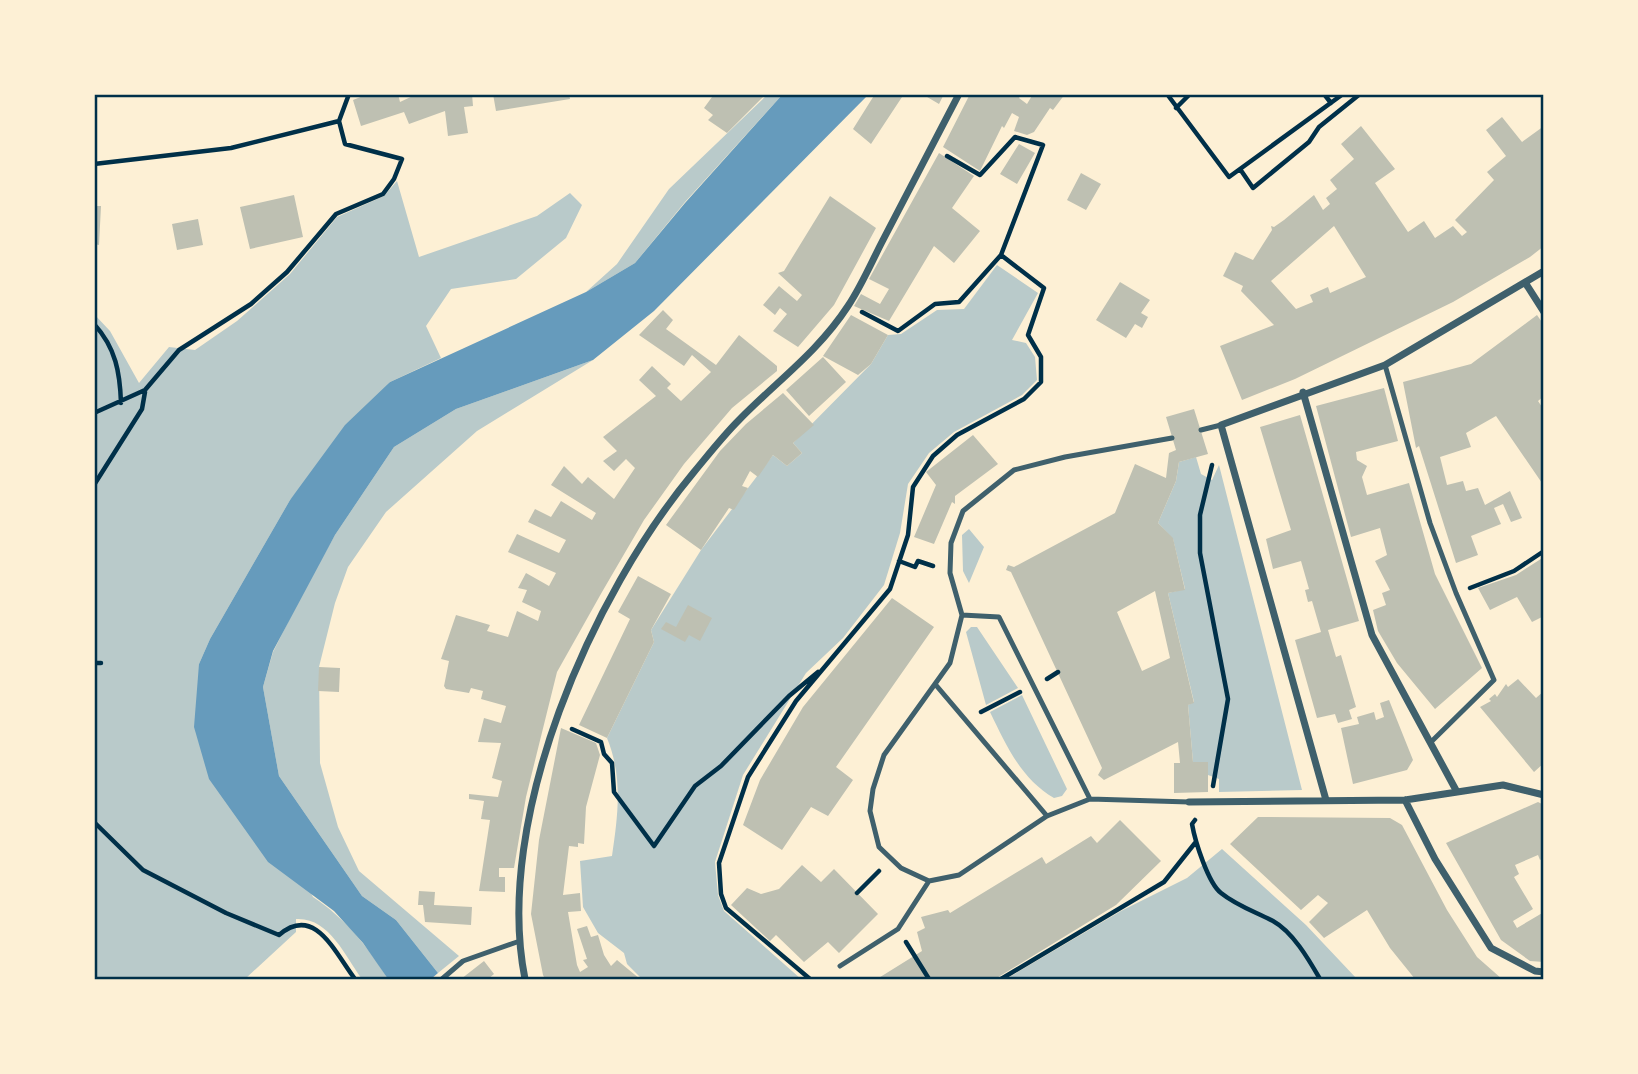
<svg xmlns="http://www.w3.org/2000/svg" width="1638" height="1074" font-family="'Playfair Display',serif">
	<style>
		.green { fill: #b9caca }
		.water { fill: #669bbc }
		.building { fill: #bec0b2; fill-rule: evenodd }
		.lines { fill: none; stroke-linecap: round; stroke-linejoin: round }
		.path { stroke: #003049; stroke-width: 4.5 }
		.service { stroke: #3f606c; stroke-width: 5 }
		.minor { stroke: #3f606c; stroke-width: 7 }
		.neatline { fill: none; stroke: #003049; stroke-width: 2.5 }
	</style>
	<rect width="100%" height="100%" fill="#fdf0d5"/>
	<path class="green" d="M767,95H782L685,202L635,263L586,292L617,264L669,189Z
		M397,181L419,257L537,216L570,193L582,205L566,238L516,279L451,289L426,326L441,358L390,382L290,500L210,639L199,664L313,897C345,918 368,947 388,979H362C345,956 329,917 296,919V932L245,979H95L94,314L110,331L139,383L169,347L195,350L237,321L290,274L337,217L384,196Z
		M997,265L1038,293L1012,340L1026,343L1035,357L1037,380L1022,395L954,432L929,453L908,484L900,533L884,585L843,638L806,673L743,775L715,862L718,895L724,911L801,979H642L627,964L624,953L598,933L583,907L580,861L612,856C618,815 623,777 607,738L654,642L651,630L701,550L773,455L787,466L802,453L793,443L871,364L888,335L901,334L937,310L964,309Z
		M593,360L477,431L386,512L348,567L335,603L319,667L320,763L338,827L359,871L459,956L438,973L396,920L362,896L279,776L263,687L273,652L304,590L335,535L394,447L456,409Z
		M1196,457L1201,474L1212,480L1219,465L1302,790L1219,792V779L1208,775V763L1193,762L1188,705L1194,702L1168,593L1185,589L1173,539L1158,523L1176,481L1179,462Z
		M969,529L984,547L969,583L963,571L962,535Z
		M971,627H977L1018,688L986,705L966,632Z
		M1022,695L1067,789L1062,796L1054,798C1021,779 1006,745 990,712Z
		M1222,849L1306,925L1357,979H1006L1121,911L1187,878Z"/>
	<path class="water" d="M782,95H868L654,311L593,360L456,409L394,447L335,535L273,651L263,687L279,776L362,896L396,920L438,973L431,979H388L363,943L334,911L268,862L209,779L194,727L199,664L210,639L290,500L345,425L390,382L586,292L635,263L685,203Z"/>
	<path class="building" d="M368,94H398L400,102L417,94H472L473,106L464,107L468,133L448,136L445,111L409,124L404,112L361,126L353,100Z
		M493,94H569L570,99L496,111Z
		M708,94H766L727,133L708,120L713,115L704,108L712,97Z
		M875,94H904L871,144L853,129Z
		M922,94H944L939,104Z
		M970,94H1021L1019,98L1027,104L1033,94H1065L1053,110L1050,108L1034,132L1027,135L1014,131L1019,117L1012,113L1004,128L1002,126L980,171L943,147Z
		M1502,117L1522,142L1544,126V246L1530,257L1453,302L1295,379L1242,400L1220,346L1274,325L1241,291L1243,286L1223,276L1235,252L1253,260L1272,230L1271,226L1274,227L1284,220L1314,195L1323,210L1330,204L1326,198L1337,189L1330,180L1354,159L1341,144L1361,126L1395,169L1375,183L1408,232L1424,221L1435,238L1453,226L1462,236L1467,232L1455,220L1494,180L1487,172L1506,156L1486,130ZM1334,226L1366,277L1330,293L1328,287L1310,295L1313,302L1296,309L1271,281Z
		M1019,144L1035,153L1017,184L1000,174Z
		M939,153L974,176L952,208L980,231L954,263L934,246L889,321L854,306L861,294L880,304L889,289L869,279Z
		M1081,173L1101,184L1086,210L1067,200Z
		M294,195L303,237L250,249L240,207Z
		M830,196L876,228L834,305L798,347L773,331L787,314L780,308L775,315L763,305L779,286L797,301L802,295L778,273L784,271Z
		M94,206H101L99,245L94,244Z
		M198,219L203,245L177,250L172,224Z
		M1120,282L1150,300L1141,313L1148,317L1142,328L1135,324L1126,338L1096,320Z
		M663,310L673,320L666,329L716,365L739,335L777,366V371L732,408L684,464L644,520L602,592L557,672L526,797L514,868H499V877H505V892L479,891L490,820L481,819L484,801L469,799V794L498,797L502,781L492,778L501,743L478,742L484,718L501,723L506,706L481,699L483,691L471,688L469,693L446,689L444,686L449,661L441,659L456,615L490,625L487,631L508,637L517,611L538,621L541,611L522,602L527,590L518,588L526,573L549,586L556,573L508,552L517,534L559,553L566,540L528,522L535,509L551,517L561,501L592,520L596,513L551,485L564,466L582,484L588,477L614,499L635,468L626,459L614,471L603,461L617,451L603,437L656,396L639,380L652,366L671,384L667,388L681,401L711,372L692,355L684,366L639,335Z
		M851,315L888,335L871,364L858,375L823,356Z
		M1537,315L1544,325V396L1538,401L1544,410V486L1496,416L1466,433L1471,447L1440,457L1447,485L1463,481L1466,491L1478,488L1485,505L1510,491L1522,518L1511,522L1503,504L1494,508L1501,524L1471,536L1478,555L1456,563L1419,446L1416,448L1403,382L1471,364Z
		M823,357L846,382L809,416L786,390Z
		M1384,388L1398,441L1356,452L1357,460L1367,466L1362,477L1367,495L1409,483L1435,574L1482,668L1435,709L1397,663L1378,631L1373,610L1386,605L1382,593L1390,590L1375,561L1387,555L1380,528L1351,537L1316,406Z
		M783,393L814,425L793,443L802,453L787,466L773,455L758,477L750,471L742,486L748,488L734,510L729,508L701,550L666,525L720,451L746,424Z
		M1194,409L1208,454L1179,462L1176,481L1158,523L1173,538L1185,590L1168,593L1194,703L1188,705L1193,762H1208V792L1174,793V763H1180L1178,742L1104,780L1098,775L1102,768L1011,572L1006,570L1008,565L1014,567L1115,513L1135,464L1166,478L1169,453L1176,450L1166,417ZM1155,591L1170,658L1142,671L1117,612Z
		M1300,415L1359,621L1328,630L1336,657L1341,655L1356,707L1349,710L1352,719L1338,723L1335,714L1317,718L1295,640L1321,632L1312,601L1308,602L1305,590L1309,589L1301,561L1273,569L1266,539L1291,530L1260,427Z
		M973,435L998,464L955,496V504L952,502L934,544L914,537L936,485L926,472Z
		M1544,557V616L1532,622L1517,597L1490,610L1478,588L1516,575Z
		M638,576L671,594L651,630L654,642L607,738L579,725L630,619L618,612Z
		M892,598L934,627L836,767L853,780L828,816L811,807L782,850L743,825L760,780L803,707Z
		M688,605L712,618L700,641L689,635L685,642L661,629L666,622L676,627Z
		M319,667L340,668L339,692L318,691Z
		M1518,679L1536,698L1544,691V763L1534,772L1480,707L1491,701L1489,699L1495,694L1497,697L1506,684L1508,687Z
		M1389,700L1413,760L1407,770L1353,784L1341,728L1359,724L1357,717L1374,712L1376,720L1384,717L1380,703Z
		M561,728L596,743L600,755L586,807L584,844L578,843V847L569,846L563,895L580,893L581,911L568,912L577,965L580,972L588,967L583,960L587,959L577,929L587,926L591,937L598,935L604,955L611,966L617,960L640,979H545L543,975L531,914L539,840Z
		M1538,802L1544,805V858L1540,860L1538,855L1515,865L1519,874L1514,877L1533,909L1513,921L1517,928L1544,912V962L1530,961L1501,940L1446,843Z
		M1258,817L1390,818L1402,825L1447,910L1477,957L1502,979H1415L1390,948L1367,910L1324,938L1309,922L1328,903L1318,895L1301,910L1230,844Z
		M1120,820L1161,861L1116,905L995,979H877L922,951L917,932L925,928L921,917L948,910L950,913L1042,857L1046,864L1091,836L1097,843Z
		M802,865L821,882L834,869L878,914L839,953L828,942L804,962L776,935L770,941L731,905L747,888L761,894L779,889Z
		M419,891L435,892L434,905L472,907L471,925L425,922L423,905H418Z
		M484,961L494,974L488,979H461Z"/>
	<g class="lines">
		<path class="path" d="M1167,94L1229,177L1343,94
			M1324,94L1331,103
			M1176,108L1190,94
			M94,164L231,148L339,121
			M1240,169L1253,188L1309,142L1319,127L1360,94
			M862,312L898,331L935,304L959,302L1001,255
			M94,324C116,348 120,373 121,403
			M94,413L145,390L179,350L251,304L287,272L336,214L383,194L394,179L402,159L345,144L339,121L349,94
			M1212,465L1200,515V553L1228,699L1213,786
			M94,485L142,409L145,392
			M899,561L915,567L918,561L933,566
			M1470,588L1514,571L1544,551
			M94,663H101
			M1047,679L1058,672
			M981,712L1020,692
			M572,729L601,742L604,754L612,763L614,792L654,846L695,786L721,766L789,696L818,672
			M1195,820L1192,824C1195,841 1208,883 1221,893C1237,906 1256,912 1273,921C1293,932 1309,960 1320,979
			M94,822L143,870L226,913L279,935C315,904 335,953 355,979
			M857,893L879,871
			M906,942L929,979
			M810,979L726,908L721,894L719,863L748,777L796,701L890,589L908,535L913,487L933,456L957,435L1024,399L1041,382V357L1028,335L1044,288L1001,255L1043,145L1015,137L980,175L947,156
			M1001,979L1164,882L1195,843"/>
		<path class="service" d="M1385,365L1430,523L1456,593L1494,680L1431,742
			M1201,430L1221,425
			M1172,438L1065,457L1014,470L963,511L951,543L950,573L962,615L950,663L884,755L873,789L870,811L879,847L901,868L929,881L959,875L1047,816L1090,799L1189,802
			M962,615L999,617L1090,799
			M935,684L1047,816
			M840,966L898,929L929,881
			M442,979L463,961L517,942"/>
		<path class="minor" d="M1526,284L1544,312
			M1303,392L1372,635L1457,792
			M1326,800L1221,425L1385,365L1544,271
			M1405,800L1435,859L1491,948L1535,971L1544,972
			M1189,802L1405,800L1503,785L1544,795
			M525,979C493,819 592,594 694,472C709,454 723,436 739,420C777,381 818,352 848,306C862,285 872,261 883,240C908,192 933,143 959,94"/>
	</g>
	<rect width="1638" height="1074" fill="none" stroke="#fdf0d5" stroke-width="192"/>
	<rect x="96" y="96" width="1446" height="882" class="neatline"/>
</svg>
